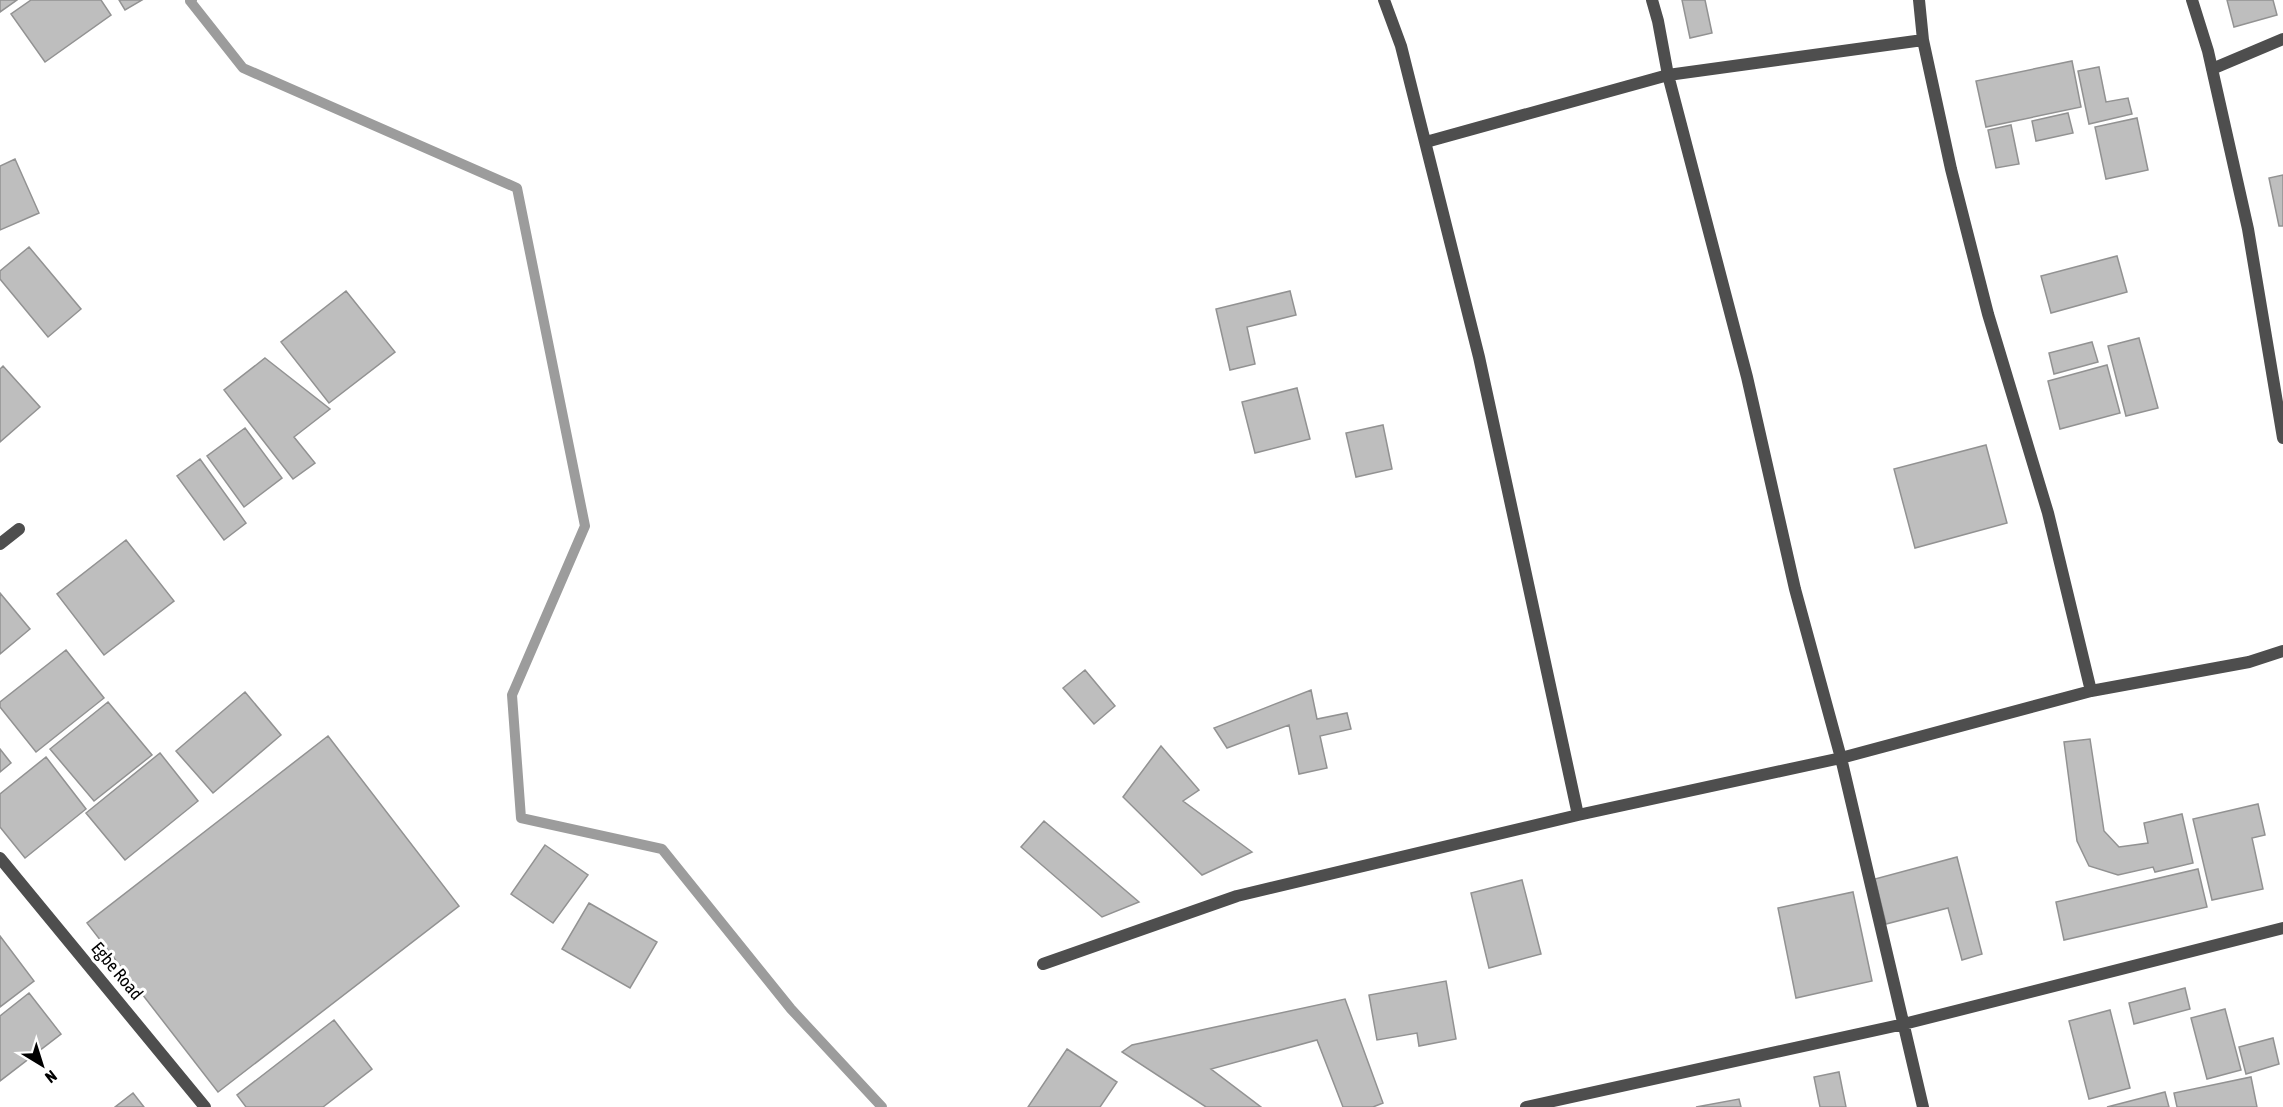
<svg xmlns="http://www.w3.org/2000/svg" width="2283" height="1107" font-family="'Asap Condensed',sans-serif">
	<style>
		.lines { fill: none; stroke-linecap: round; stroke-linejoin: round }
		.stream { stroke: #9c9c9c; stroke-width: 10 }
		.building { fill: #bebebe; stroke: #929292; stroke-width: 1.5 }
		.street { stroke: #4e4e4e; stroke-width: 12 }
		.labels { text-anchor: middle; stroke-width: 6; stroke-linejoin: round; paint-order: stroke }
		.street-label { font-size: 18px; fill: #000; stroke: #fff }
	</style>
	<rect width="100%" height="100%" fill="#fff"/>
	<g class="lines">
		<path class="stream" d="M192,0L190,1L243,68L517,188L585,526L512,695L521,818L662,849L791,1009L882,1107"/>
	</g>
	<path class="building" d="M0,0H17L0,12Z
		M31,0H101L111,15L45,62L11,14Z
		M119,0H142L125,10Z
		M1682,0H1705L1712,33L1690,38Z
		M2227,0H2273L2277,15L2234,27Z
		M2072,61L2081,107L1986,127L1976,81Z
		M2099,67L2106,102L2128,98L2132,114L2089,124L2078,71Z
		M2068,113L2073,133L2036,141L2032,121Z
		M2137,118L2148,170L2106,179L2095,127Z
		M2011,125L2019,164L1996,168L1988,130Z
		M15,159L39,213L0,230V166Z
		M2283,175V226H2279L2269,178Z
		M29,247L81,309L48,337L0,279V271Z
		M2117,256L2127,292L2051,313L2041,276Z
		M346,291L395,352L329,403L281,342Z
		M1290,291L1296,315L1247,327L1255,364L1230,370L1216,309Z
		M2139,338L2158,408L2126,416L2108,346Z
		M2092,342L2098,362L2054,374L2049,353Z
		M265,358L330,409L294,437L315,463L293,479L224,390Z
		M2107,365L2120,413L2060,429L2048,381Z
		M3,366L40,407L0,442V369Z
		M1297,388L1310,439L1255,453L1242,402Z
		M1383,425L1392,469L1356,477L1346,433Z
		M245,428L282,478L244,507L207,456Z
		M1986,445L2007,523L1915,548L1894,469Z
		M200,459L246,523L224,540L177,476Z
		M126,540L174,601L104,655L57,594Z
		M0,593L30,629L0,654Z
		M66,650L104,698L36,752L0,707V702Z
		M1085,670L1115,706L1094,724L1063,688Z
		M1311,690L1317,719L1347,713L1351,729L1320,736L1327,768L1299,774L1289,725L1227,748L1214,728Z
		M245,692L281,735L213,793L176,751Z
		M108,702L152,755L94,801L50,749Z
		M328,736L459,906L218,1092L87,923Z
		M2090,739L2104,831L2119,847L2148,843L2144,823L2182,814L2193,863L2155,872L2153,867L2118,875L2089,866L2077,841L2064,742Z
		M1161,746L1199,790L1183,801L1252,852L1202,875L1123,797Z
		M0,749L11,763L0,772Z
		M160,753L198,801L125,860L86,813Z
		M46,757L86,809L25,858L0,827V794Z
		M2258,804L2265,835L2252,838L2263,889L2212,900L2193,819Z
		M1044,821L1139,902L1102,917L1021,847Z
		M545,845L588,875L553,923L511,894Z
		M1957,857L1982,954L1962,960L1948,908L1886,924L1875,879Z
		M2198,869L2207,907L2064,940L2056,902Z
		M1522,880L1541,954L1489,968L1471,893Z
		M1853,892L1872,981L1796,998L1778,908Z
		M589,903L657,942L630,988L562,949Z
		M0,936L34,981L0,1007Z
		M1446,981L1456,1039L1419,1046L1417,1033L1377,1040L1369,995Z
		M2185,988L2190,1009L2134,1024L2129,1003Z
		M29,993L61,1034L0,1081V1016Z
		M1345,999L1383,1103L1373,1107H1343L1317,1040L1211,1069L1261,1107H1206L1122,1052L1132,1045Z
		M2225,1009L2241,1070L2207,1079L2191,1018Z
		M2110,1010L2130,1088L2089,1099L2069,1021Z
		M334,1020L372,1069L323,1107H246L237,1095Z
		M2273,1038L2279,1064L2246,1074L2239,1047Z
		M1067,1049L1117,1082L1100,1107H1028Z
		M1839,1072L1846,1107H1820L1814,1077Z
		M2251,1077L2257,1107H2177L2174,1093Z
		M2165,1092L2169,1107H2107Z
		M133,1093L144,1107H115Z
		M1739,1099L1741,1107H1696Z"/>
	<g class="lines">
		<path class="street" d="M1384,0L1401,46L1479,357L1578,815
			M1652,0L1658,21L1668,75L1747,377L1795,589L1841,758L1923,1107
			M1919,0L1923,40L1951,169L1988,314L2048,513L2091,691
			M2192,0L2208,51L2248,229L2283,438
			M2212,69L2283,39
			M1426,142L1668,75L1923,40
			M0,544L19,529
			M0,858L205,1107
			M1043,964L1237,896L1578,815L1841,758L2091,691L2249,662L2283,651
			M1526,1107L1904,1024L2283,928"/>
	</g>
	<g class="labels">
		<g class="street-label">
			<text transform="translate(117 971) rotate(50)" y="6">Egbe Road</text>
		</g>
	</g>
	<g transform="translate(42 1065) rotate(142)" stroke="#ffffff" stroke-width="4.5" paint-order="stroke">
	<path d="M0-4.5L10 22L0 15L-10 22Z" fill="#000000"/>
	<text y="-9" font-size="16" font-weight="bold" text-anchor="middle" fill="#000000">N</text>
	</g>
</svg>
